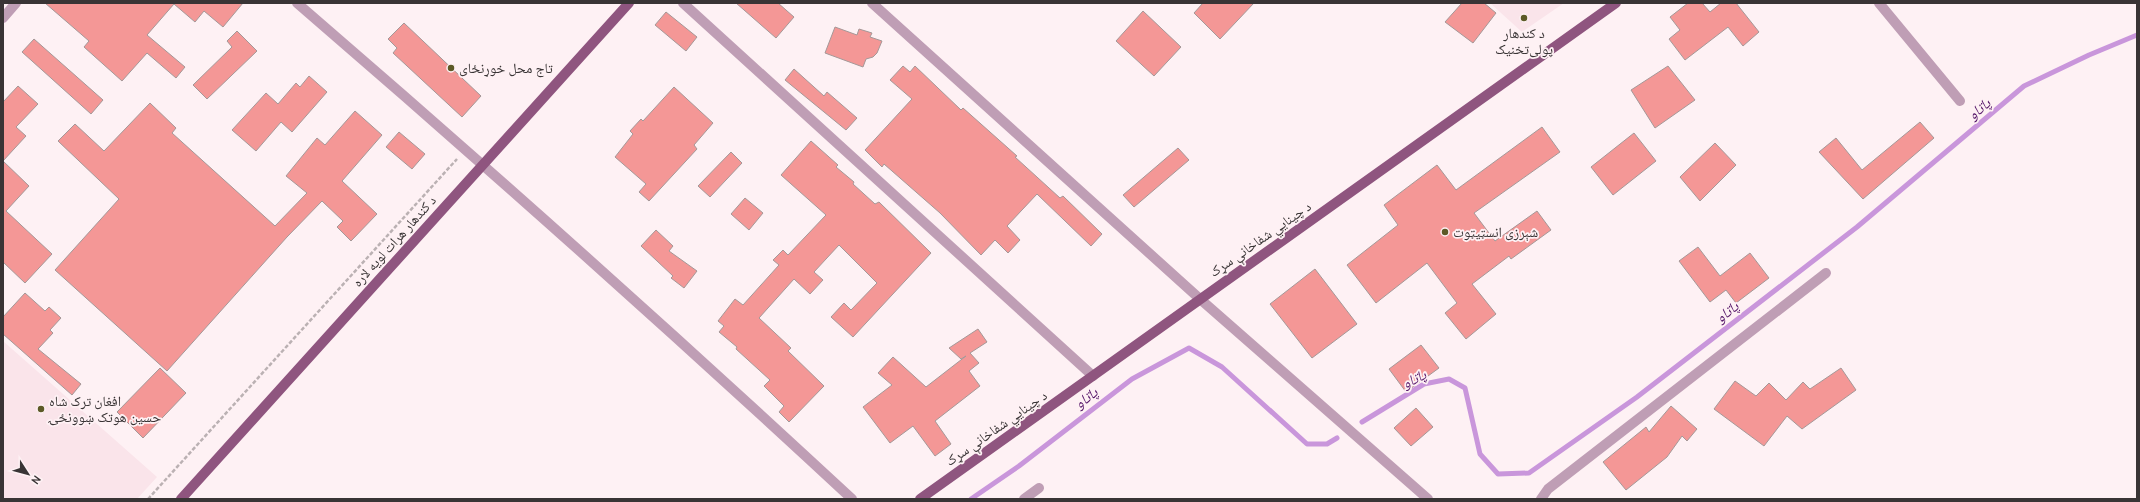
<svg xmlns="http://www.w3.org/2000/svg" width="2140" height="502" font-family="Cabin,'Noto Naskh Arabic',sans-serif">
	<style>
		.built { fill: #fae4ea }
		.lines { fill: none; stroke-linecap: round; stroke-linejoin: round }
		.stream { stroke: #c996db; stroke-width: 5 }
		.building { fill: #f49796; stroke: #a59898 }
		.path { stroke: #bbb1b3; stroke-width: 2.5; stroke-dasharray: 4 2; stroke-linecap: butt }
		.street { stroke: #bf9eb5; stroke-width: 10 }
		.primary { stroke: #8f557f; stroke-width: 10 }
		.poi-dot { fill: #5c5926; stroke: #fef1f4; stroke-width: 1.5 }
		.labels { text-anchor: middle; stroke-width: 3.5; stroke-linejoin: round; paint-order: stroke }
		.poi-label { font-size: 14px; fill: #393435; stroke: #fef1f4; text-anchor: start }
		.street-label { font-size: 14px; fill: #393435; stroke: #fef1f4 }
		.water-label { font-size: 15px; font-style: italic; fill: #531367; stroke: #fef1f4 }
	</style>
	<rect width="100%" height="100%" fill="#fef1f4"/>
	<path class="built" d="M1490,3H1564L1522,32Z
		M3,341L157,477L137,499H3Z"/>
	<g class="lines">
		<path class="stream" d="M1362,422L1424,384L1449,379L1465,388L1480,454L1498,474L1529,473L1637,397L1857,227L2024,86L2089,55L2137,35
			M971,499L1019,466L1132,379L1189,348L1222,367L1307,444H1327L1337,438"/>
	</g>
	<path class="building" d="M45,3H243L223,27L204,11L195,22L174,4L147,35L185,67L176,78L147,53L122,81L84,47L89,41Z
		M736,3H778L794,17L776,38Z
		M1203,3H1254L1220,39L1194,13Z
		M1462,3H1484L1496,13L1473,43L1445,22Z
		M1688,3H1702L1710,12L1721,3H1736L1759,32L1743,46L1728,27L1685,60L1669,39L1680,30L1670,17Z
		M1143,11L1181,47L1154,76L1116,41Z
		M666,12L697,37L686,51L655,25Z
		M404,23L481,96L462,117L393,53L397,48L388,39Z
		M835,27L857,35L859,29L872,33L870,37L882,41L877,53L873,57L866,59L863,67L825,53Z
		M237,31L257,51L207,99L193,85L232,47L227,41Z
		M34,39L103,100L91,114L22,52Z
		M903,66L910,72L915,66L961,110L963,108L1017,156L1015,157L1060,198L1063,196L1102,234L1091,246L1037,194L1007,226L1020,240L1008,253L995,240L981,255L940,213L884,164L882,167L865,150L912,99L890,80Z
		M1668,66L1695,100L1655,128L1631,90Z
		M794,69L824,96L827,92L857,118L846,130L785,80Z
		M309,76L327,92L292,132L281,122L256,151L232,130L266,93L278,104L296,83L300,87Z
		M18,86L38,104L16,127L26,136L3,161V102Z
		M674,87L713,123L694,145L697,149L649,201L639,192L646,184L615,157L633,134L630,131L641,119L643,121Z
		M150,103L176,128L172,133L275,226L307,193L286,176L317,138L325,145L355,111L382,135L342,181L377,214L351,241L337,227L343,221L322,201L287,237L167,371L55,270L119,199L58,141L75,124L104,151Z
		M1920,122L1934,138L1863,199L1819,152L1836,138L1862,170Z
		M1542,127L1560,152L1474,213L1495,241L1537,211L1551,230L1511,259L1509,256L1472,284L1496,314L1466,339L1445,313L1457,303L1427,263L1376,303L1347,265L1398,225L1384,205L1437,165L1456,190Z
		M399,132L425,154L412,169L386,147Z
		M1634,133L1656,161L1613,195L1591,167Z
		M811,141L838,165L836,167L854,182L853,184L875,204L879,202L931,253L853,337L831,317L844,303L851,310L877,283L839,245L814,272L823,280L810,294L794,279L759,318L791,348L788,351L824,386L789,422L779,412L784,406L764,386L770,380L736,349L737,347L719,332L724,326L718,321L735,299L743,305L779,265L773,260L783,250L788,255L826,215L781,175Z
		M1715,143L1736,165L1700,201L1680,177Z
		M1178,148L1189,160L1134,207L1123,195Z
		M731,152L742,163L710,197L698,186Z
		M3,161L29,186L6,211L52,254L25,283L3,262Z
		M745,198L763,213L749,230L731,214Z
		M656,230L673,246L669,251L697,271L684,288L671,278L673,276L641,246Z
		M1698,247L1720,276L1750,253L1769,278L1736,303L1726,290L1710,302L1679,261Z
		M1315,269L1357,324L1312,358L1270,304Z
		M25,293L45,311L49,307L61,318L50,330L53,333L38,349L81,384L72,395L3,334V317Z
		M978,329L987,342L970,353L979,363L969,371L980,386L935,421L951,444L935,456L913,426L890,443L863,407L892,385L878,373L893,357L926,387L966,356L961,359L949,348Z
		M1421,345L1439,368L1406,392L1389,369Z
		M160,368L186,393L143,438L117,412Z
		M1841,368L1856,390L1802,429L1787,416L1764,446L1714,409L1735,381L1756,396L1769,383L1786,400L1803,382L1810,389Z
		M1671,406L1697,429L1687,441L1682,436L1667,457L1626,490L1603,462L1646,427L1649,432Z
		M1416,408L1433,427L1411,446L1394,428Z"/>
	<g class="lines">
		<path class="path" d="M148,499L457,159"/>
		<path class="street" d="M297,3C485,165 670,330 852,499
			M683,3L1093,376
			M872,3L1200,299L1428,499
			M1879,3L1960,101
			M3,18L16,3
			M1024,499L1039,488
			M1541,499L1548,489L1826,273"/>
		<path class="primary" d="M181,499L629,3
			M920,499L1616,3"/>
	</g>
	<g class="poi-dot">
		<circle cx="1524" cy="18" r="4"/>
		<circle cx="451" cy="68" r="4"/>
		<circle cx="1445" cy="232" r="4"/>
		<circle cx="41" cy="409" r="4"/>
	</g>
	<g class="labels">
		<g class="poi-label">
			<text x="1524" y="38" text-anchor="middle">د کندهار<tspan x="1524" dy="16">پولی‌تخنیک</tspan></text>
			<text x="459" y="73">تاج محل خوړنځای</text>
			<text x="1453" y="237">شېرزی انسټيټوت</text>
			<text x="49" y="406">افغان ترک شاه<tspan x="49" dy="16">حسین هوتک ښوونځۍ</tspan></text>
		</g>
		<g class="street-label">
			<text transform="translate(1260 239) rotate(-35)" y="5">د چينايي شفاخانې سړک</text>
			<text transform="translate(394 241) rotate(-48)" y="5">د کندهار هرات لویه لاره</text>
			<text transform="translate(996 428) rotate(-35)" y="5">د چينايي شفاخانې سړک</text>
		</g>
		<g class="water-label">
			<text transform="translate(1979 109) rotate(-40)" y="5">پاتاو</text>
			<text transform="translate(1727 312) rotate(-38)" y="5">پاتاو</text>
			<text transform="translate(1414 379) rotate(-26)" y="5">پاتاو</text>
			<text transform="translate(1086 398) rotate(-37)" y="5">پاتاو</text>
		</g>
	</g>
	<rect width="2140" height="502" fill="none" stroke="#393435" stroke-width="8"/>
	<g transform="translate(28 474) rotate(126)" stroke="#fef1f4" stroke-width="3" paint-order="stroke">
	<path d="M0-3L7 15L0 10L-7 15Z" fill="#393435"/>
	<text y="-6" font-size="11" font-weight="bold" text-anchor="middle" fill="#393435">N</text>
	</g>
</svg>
